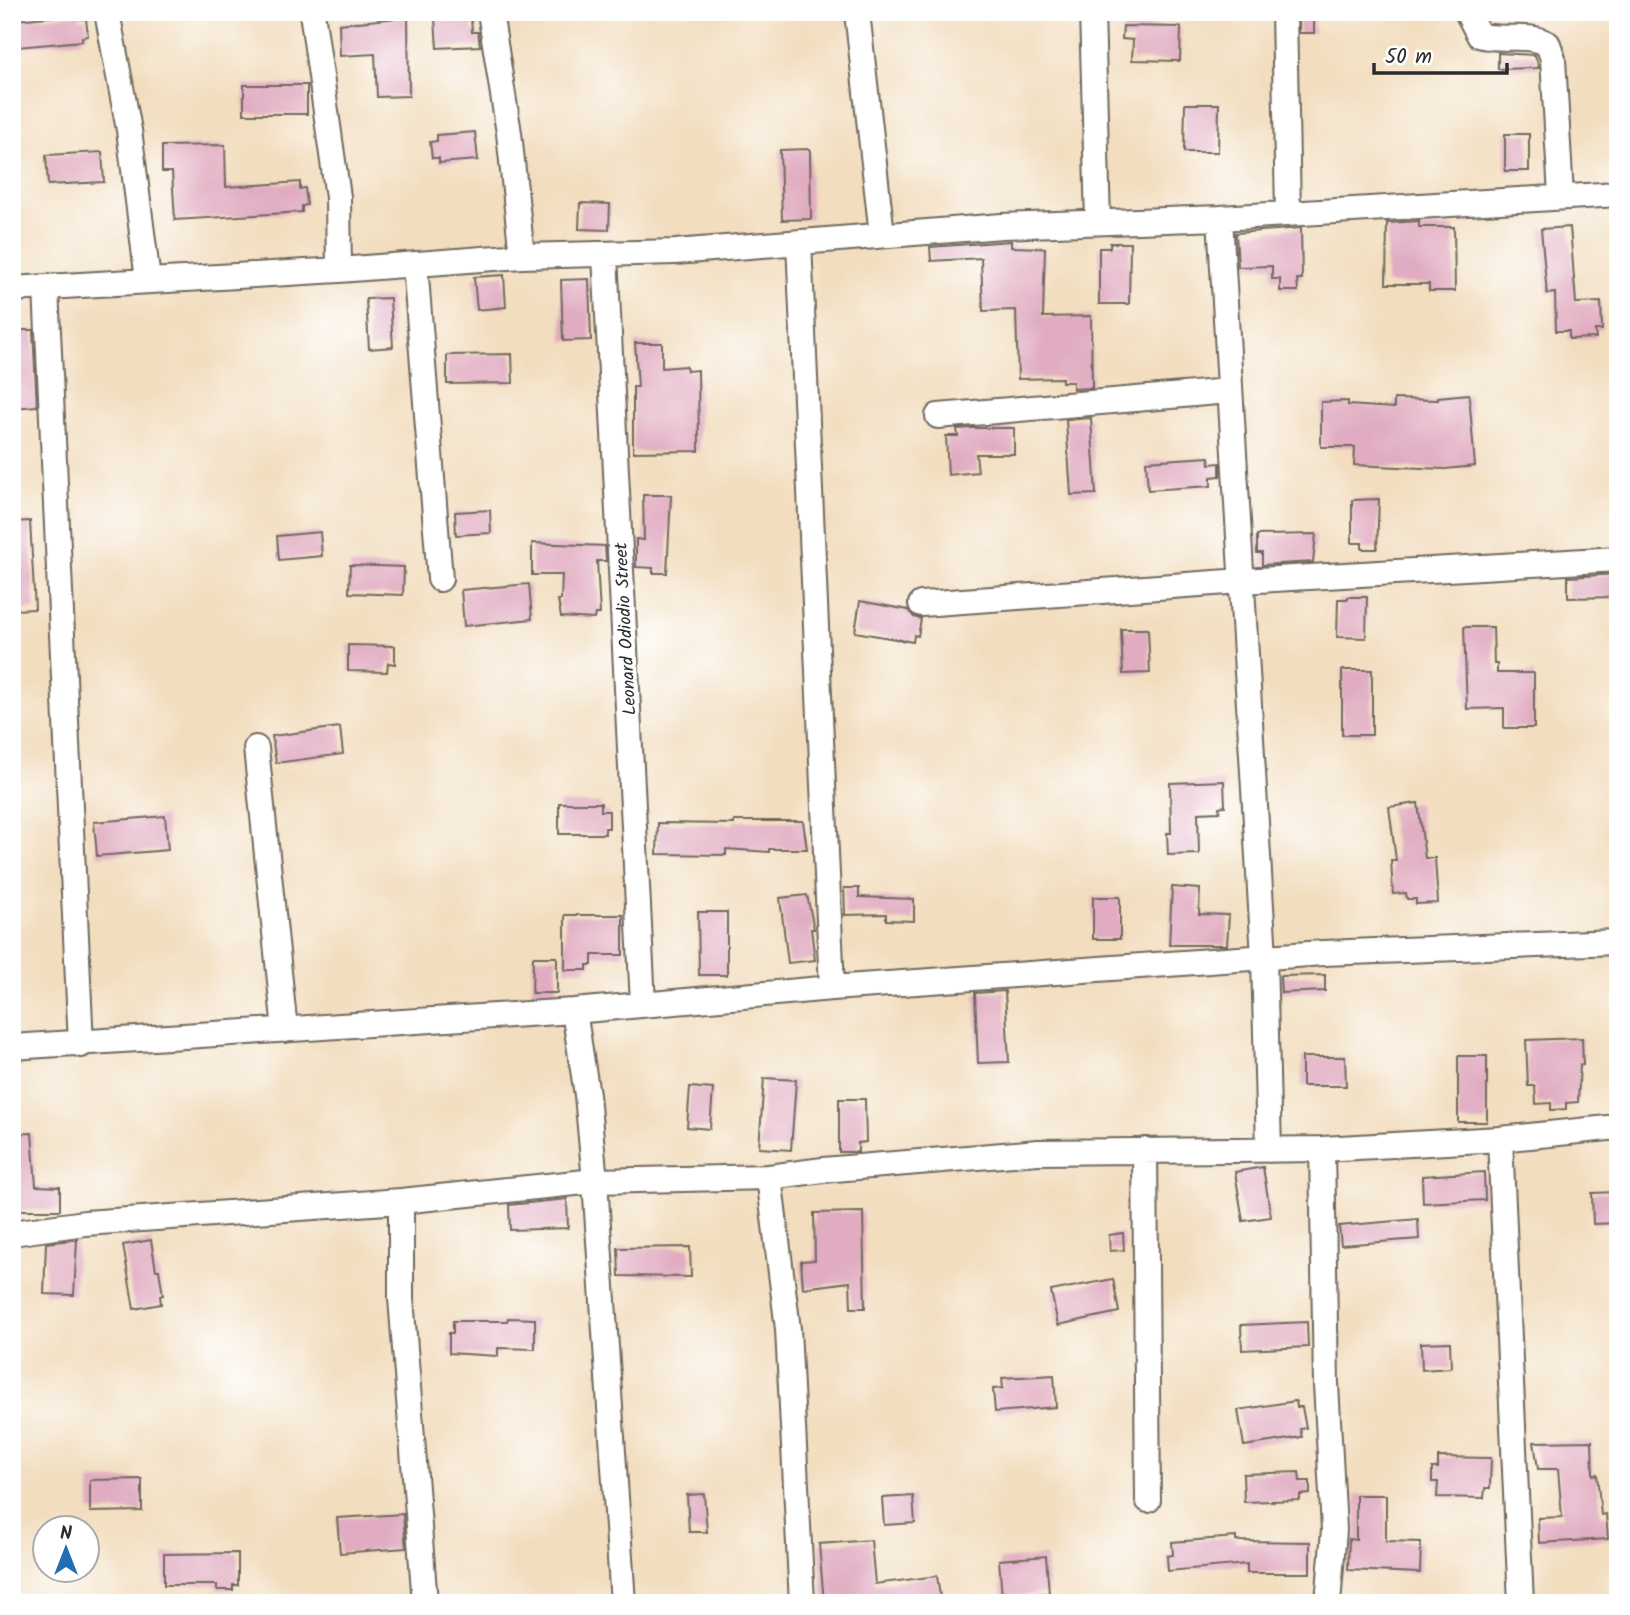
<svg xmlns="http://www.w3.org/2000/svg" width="1630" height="1615" font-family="Kalam,sans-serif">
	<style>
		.building { fill: #e1acc1 }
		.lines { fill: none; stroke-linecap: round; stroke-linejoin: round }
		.minor-casing { stroke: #71695e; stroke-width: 28 }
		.minor { stroke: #fff; stroke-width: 24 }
		.labels { text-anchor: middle; stroke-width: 7; stroke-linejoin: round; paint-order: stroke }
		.street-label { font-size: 18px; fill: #2b2b2b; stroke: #fff }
	</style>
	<rect width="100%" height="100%" fill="#fff"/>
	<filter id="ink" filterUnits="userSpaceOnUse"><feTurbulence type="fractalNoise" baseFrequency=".0143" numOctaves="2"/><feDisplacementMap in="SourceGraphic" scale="14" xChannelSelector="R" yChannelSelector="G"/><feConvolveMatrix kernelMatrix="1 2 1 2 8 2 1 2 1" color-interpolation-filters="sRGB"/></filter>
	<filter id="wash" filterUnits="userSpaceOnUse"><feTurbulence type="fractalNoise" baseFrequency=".00686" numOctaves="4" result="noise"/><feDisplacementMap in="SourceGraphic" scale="28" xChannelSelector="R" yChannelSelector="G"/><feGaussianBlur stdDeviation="1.57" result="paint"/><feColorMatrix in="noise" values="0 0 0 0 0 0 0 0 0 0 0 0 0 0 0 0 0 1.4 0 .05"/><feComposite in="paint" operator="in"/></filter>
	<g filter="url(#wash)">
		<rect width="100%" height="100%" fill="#f2ddbe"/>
		<g id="blocks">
			<path class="building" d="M1299,12H1314V33H1299Z
				M80,14V19H86L88,36L82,37V41L18,47L15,20Z
				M408,17L409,96L377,97L375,54L340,56L339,24Z
				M471,17L472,32H478L480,46L437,48L435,19Z
				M1123,26L1181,27L1180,61L1132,60L1133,40L1122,39Z
				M1498,53L1535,55L1539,68L1498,69Z
				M244,85H307V114H244Z
				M1185,104H1219L1218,152H1184Z
				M475,132L478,160L439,163V158H432L430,142L437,141V135Z
				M1505,134H1529V171H1505Z
				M225,145L226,187L300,182V189L305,188L307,205L302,206V212L175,220L172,172H162V146Z
				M810,149L811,219L782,220L780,150Z
				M102,152L104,182L48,185L46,155Z
				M580,203L610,204L609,230L579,229Z
				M1419,221V227H1454L1455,291H1429V284H1386L1387,223Z
				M1570,227L1576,303L1601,302L1602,330H1595L1596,338L1569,339V331H1556L1555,293L1547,294L1541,229Z
				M1301,228L1302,279H1297L1298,291H1280V279H1272V266L1238,267L1236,233Z
				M1011,241V247L1045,248L1043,317L1091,316L1092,388L1073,389V382H1062V378L1018,379L1016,310L983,311L981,258L931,261L930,247Z
				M1110,243H1130L1129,304H1099V248H1110Z
				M504,275L506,307L477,310L474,277Z
				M589,279L591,340L563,341L561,280Z
				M390,298L393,347L369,349L366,299Z
				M12,330H33L37,406L12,408Z
				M635,343H662V368L686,366L687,371L698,370L699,451L633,452V387H638Z
				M512,354L513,383L447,384V355Z
				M1469,394L1475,466L1445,469L1354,465L1355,447H1321V402L1348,401V405L1394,408V399L1438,400V397Z
				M1091,418L1096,494L1071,495L1066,420Z
				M971,428H1014V454H976L978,472L948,475L946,436H958L957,429Z
				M1209,457L1210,464L1220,463V476L1211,477V486L1148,490L1146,461Z
				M643,495H671L667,573H653V568L636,567V539L644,540Z
				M1379,499L1377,549H1362V543H1352V500Z
				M490,510L491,533L456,535L455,512Z
				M30,521L35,609L12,610V522Z
				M320,532L322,556L279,560L277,536Z
				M1316,534L1313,562L1262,565V553H1257V535Z
				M532,543L605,546L606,561H597L600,614H595L594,619L561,617L558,600H561L562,575H532Z
				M350,565L404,567L403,595L349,593Z
				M1618,574V597L1568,598V577Z
				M529,584L532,619L464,626L461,590Z
				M1348,597H1367L1366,638L1337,637L1338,599H1348Z
				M860,601L908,610L914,617L921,619L918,636L914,635L913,642L855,632Z
				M1464,627H1493L1494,664H1497V673H1534V728H1504V708L1467,709Z
				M1121,629H1148L1150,673L1123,674Z
				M348,645L395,646V664L388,663L387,672L348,671Z
				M1342,670H1372V735H1342Z
				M340,727L343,754L276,763L272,736Z
				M1224,781L1225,806L1219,807L1220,812L1198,813L1199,854L1168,855L1167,833H1171L1170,783Z
				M559,803H601V811H609V828H605V834H559Z
				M1418,803L1425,858H1435L1438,903L1416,904V899H1407L1406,893L1393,894L1391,860H1396L1389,807Z
				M165,816L168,850L97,856L94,822Z
				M734,821H803L807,849H769V852L726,849V855L657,854L658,823L734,824Z
				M1172,887L1200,889L1199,914L1229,915L1227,945H1169Z
				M844,888H859V897L914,899V921L886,920V914L845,915Z
				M807,895L814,929H811L815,960L788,963L780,898Z
				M1093,897H1120V939H1093Z
				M698,912H727V975H699Z
				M565,915H623V955H592V965H587V970H565Z
				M533,957H557V993H532Z
				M1325,975V991L1281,993L1280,976Z
				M1005,991L1009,1062L978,1063L975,993Z
				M1582,1038L1583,1065H1580L1578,1102L1566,1103V1109L1551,1110V1103L1536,1104L1535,1086H1528L1526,1040Z
				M1458,1056H1487V1122H1458Z
				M1302,1057H1345L1346,1086H1302Z
				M764,1078L796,1080L791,1150L759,1148Z
				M690,1087L713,1089L710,1129L687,1127Z
				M839,1099H865L866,1142L858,1143V1152H839Z
				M32,1133L36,1186L60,1187V1210H12V1134Z
				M1263,1167L1271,1217L1243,1221L1235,1172Z
				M1484,1172L1485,1200L1423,1203L1422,1176Z
				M1618,1192V1223L1593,1224L1592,1193Z
				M567,1199L568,1228L510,1230L509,1205Z
				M863,1212L865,1308H851L850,1282L803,1288L801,1261L815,1260L814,1213Z
				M1418,1219L1419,1239L1341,1245L1339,1226Z
				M1123,1233L1124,1250L1110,1251L1109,1235Z
				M72,1240H77L74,1295L44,1294L46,1243Z
				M151,1240L156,1270H159L163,1295L160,1296L161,1304L134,1309L123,1245Z
				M690,1247L691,1277L619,1276L618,1248Z
				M1113,1279L1119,1312L1058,1325L1051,1291Z
				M508,1318L535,1319V1349L498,1348V1356L449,1353V1333H453V1321H507Z
				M1307,1322L1308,1347L1242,1350L1241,1325Z
				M1450,1342L1451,1368L1422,1370L1421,1343Z
				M1054,1375L1056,1407L995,1412L993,1389L1003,1388L1002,1378Z
				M1296,1401L1297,1407H1302L1306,1428L1300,1429L1302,1437L1244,1446L1238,1410Z
				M1592,1441L1593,1475L1597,1474L1601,1515L1606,1514L1608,1539L1539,1543L1538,1518L1562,1517L1558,1469H1538L1534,1442Z
				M1438,1457L1491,1458L1490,1488H1485L1484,1498L1437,1497L1438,1482H1432V1468H1438Z
				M1299,1472L1300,1481H1310V1494L1300,1495V1500L1244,1502L1243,1474Z
				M142,1479V1511L90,1512V1480Z
				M704,1494L707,1532H689L687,1495Z
				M1356,1495H1386V1541L1421,1542L1420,1573L1348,1570L1349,1539L1356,1540Z
				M913,1496L915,1523L884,1525L882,1498Z
				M403,1514L406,1548L340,1553L337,1518Z
				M1236,1537V1541L1310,1542V1573H1247V1564L1168,1571L1167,1556L1173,1555L1172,1542Z
				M871,1540L875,1584L937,1576L941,1603H824L819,1544Z
				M238,1553V1585H233V1590H217V1585H164V1554Z
				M1046,1556L1049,1593L1002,1596L999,1560Z"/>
		</g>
	</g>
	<g filter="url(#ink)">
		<use href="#blocks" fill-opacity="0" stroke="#71695e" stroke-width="2"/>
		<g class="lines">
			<g class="minor-casing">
				<path id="minor" d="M107,12L129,130L148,280
					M312,12L338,197L339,270
					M490,12L509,133L522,256
					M857,12L882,235
					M1092,12L1098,222
					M1284,12L1288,213
					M1467,12L1479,35C1502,42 1527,32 1548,44L1553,59L1561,196
					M1220,218L1264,957L1269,1150
					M799,242L832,988
					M605,255L643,1004
					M415,264L440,579
					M46,288L81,1045
					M12,289L339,270L522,256L675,252L1002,226L1220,218L1618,194
					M938,416L1229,391
					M921,604L1242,581L1618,559
					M256,748L285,1030
					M574,1011L587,1095L595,1181L623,1603
					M12,1047L574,1011L832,988L1323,953L1618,942
					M1500,1139L1618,1127
					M1322,1149L1326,1384L1334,1530L1328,1603
					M1145,1150L1148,1500
					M12,1233L85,1223L401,1201
					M425,1603L401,1298V1201L595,1181L769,1177
					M802,1603L788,1329L769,1177L823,1170L1038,1152L1322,1149L1500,1139L1521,1603"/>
			</g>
			<use href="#minor" class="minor"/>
		</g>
	</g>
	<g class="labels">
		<g class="street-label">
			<text transform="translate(625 629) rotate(-93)" y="6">Leonard Odiodio Street</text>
		</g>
	</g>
	<rect width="1630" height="1615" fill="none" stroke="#fff" stroke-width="42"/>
	<g transform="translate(66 1549)"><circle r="33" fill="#ffffff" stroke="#aaaaaa" stroke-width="2"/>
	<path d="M0-5L12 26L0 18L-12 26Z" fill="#1f6fb2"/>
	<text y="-10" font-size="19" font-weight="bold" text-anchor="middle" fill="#2b2b2b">N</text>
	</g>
	<path d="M1374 63v10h133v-10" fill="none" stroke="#2b2b2b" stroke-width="3.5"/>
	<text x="1385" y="63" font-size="21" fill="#2b2b2b" stroke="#ffffff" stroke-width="5" paint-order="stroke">50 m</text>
</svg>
